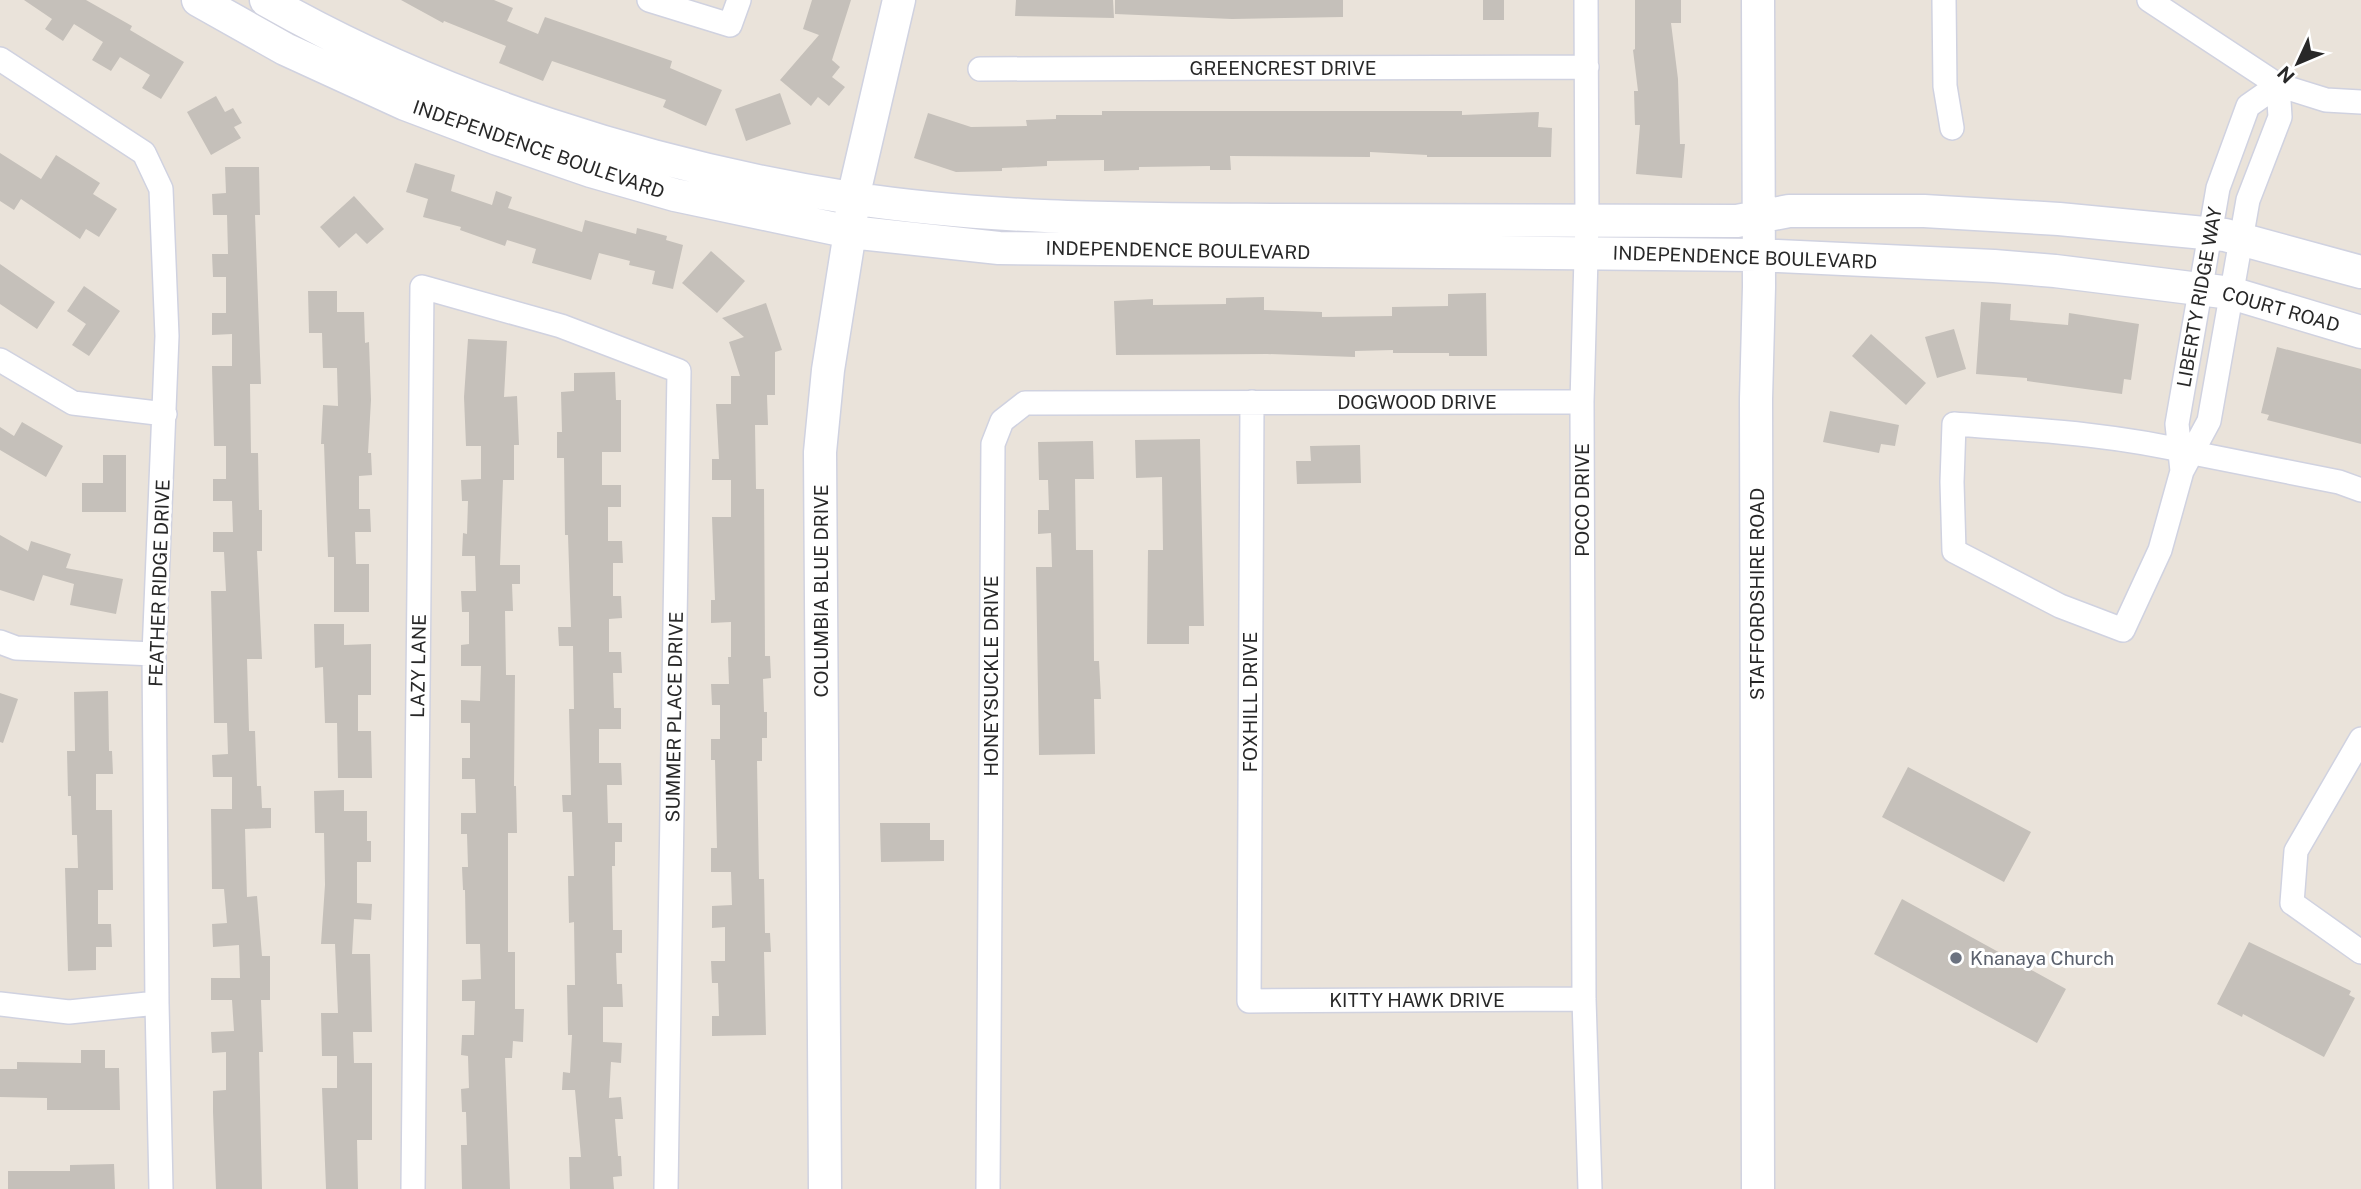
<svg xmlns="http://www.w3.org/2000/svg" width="2361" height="1189" font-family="'Public Sans',sans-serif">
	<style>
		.building { fill: #c5c0ba }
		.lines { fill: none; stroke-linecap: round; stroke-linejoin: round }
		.street-casing { stroke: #d0d2e0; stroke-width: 26 }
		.secondary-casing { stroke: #d0d2e0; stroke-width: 35 }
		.street { stroke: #fff; stroke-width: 23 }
		.secondary { stroke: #fff; stroke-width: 32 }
		.worship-dot { fill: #6b7280; stroke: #fff; stroke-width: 2.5 }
		.labels { text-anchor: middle; stroke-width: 6; stroke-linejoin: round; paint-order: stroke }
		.street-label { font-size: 19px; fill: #282828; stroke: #fff }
		.worship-label { font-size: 19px; fill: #5b616d; stroke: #fff; text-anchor: start }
	</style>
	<rect width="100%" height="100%" fill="#eae3da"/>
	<path class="building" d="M24,0H86L132,26L130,30L184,62L161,99L142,88L150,75L120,57L111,71L92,60L103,42L74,24L63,41L45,29L52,19Z
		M401,0H494L513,8L507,21L538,34L545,17L672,61L670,68L722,90L706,126L663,107L666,100L552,61L543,81L499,63L506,46L444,21L443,23Z
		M812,0H851L832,60L840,67L832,77L845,87L829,106L818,97L811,106L780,80L819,35L803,29Z
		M1016,0H1113L1114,18L1015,16Z
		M1115,0H1343V17L1232,19L1115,14Z
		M1483,0H1504V20H1483Z
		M1635,0H1681V23H1671L1678,79L1680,144H1685L1682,178L1636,174L1640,125H1635L1634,91H1638L1633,50L1635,49Z
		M780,93L791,124L746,141L735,109Z
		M216,96L225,112L233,108L242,123L234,127L241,138L211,155L187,112Z
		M1102,111H1462V115L1539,112L1538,127L1552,128L1551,157H1427V155L1370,152V157L1230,156L1231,170H1210V166L1139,167V170L1104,171V160L1047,161V166L1002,168V171L956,172L914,158L928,113L971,127L1027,126L1026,120L1056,119V115H1102Z
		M0,153L41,179L56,155L100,183L93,194L117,209L99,237L86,229L80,239L21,199L14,210L0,201Z
		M415,163L455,175L451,191L492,205L496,191L512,197L508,208L582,232L585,220L636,234L637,228L667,236L666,240L683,245L673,289L652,284L655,271L629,265L630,261L599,253L591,280L532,263L536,249L507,240L505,246L460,230L461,227L423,217L428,199L406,192Z
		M225,167H259L260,215H255L261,384H250L251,453H258L259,510H262V551H257L262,659H247L249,731H255L257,786H261L262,808H271V828L245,829L247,897L257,896L262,956H270V1000H261L263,1052H259L262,1189H216L213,1112V1091L226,1090V1052L212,1053L211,1032L234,1031L232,1000H211V978H240L239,945L213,947L212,924L227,923L224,889H212L211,809H232V777H213L212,755L228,754L227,723H214L211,591H226L224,552H213V532H233L232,501H213V479H226V446H214L212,366H232V334L212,335V313H226V277H213L212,254H228L227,215H213L212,194L226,193Z
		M354,196L384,229L367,244L356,233L339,248L320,227Z
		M711,251L745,281L717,313L682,283Z
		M0,264L55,302L37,329L0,304Z
		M84,286L120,311L89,356L72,345L86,324L67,311Z
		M308,291H337V312H364L365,343L369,342L371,400L368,453H371L372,475L359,476V509H370L371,532H355L356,564H369V612H334V557H328L324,444H321L323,405L338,406L337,368H323L322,333H309Z
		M1486,293L1487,356H1449V353H1393V350L1355,351V357L1267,354L1116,355L1114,301L1153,299V305L1226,304V298L1264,297V310L1322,312V317L1392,316V307L1448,306V294Z
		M1981,302L2011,304L2010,320L2068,325L2069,313L2139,324L2131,380L2124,379L2122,394L2027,381V378L1976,374Z
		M766,303L782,350L775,352V395H767L768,425H755L756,489H764L765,656H770L771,678L763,679L764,712H767V738H762V761H757L759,879H764L765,933H770L771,952H764L766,1035L712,1036V1016H719L718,983H712L711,961H725V927L712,928V906L732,905L731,872H711V848H717L715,760H711V739H720V705H712L711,684H729L728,657H731V622L711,623V600H715L712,517H731V480H712V459H719L716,404H731V376H740L729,342L744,337L722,318Z
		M1954,329L1966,369L1937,378L1925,337Z
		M1871,334L1926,383L1906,405L1852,356Z
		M468,339L507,341L504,397L517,396L519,445H514V480H503L500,565H520V584H512L513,611H505L506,675H515L514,786H516L517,833H508V952H515V1009H524L523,1042L513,1041L512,1058H505L510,1189H462L461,1145H467L466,1112H462L461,1089L469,1088L468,1056L461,1055L462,1035H474L475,1001H462V980L481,979L480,944H466L465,890H463L462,867H468L467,834H461V813H476L475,779H462V758H470V723H461V700L480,701L481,666H461V645L469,644V612H462L461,591H476L475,556H462L463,533L467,534L468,501H462L461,480L481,479V446H466L464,397Z
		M2277,347L2361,369V444L2267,420L2269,415L2261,413Z
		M615,372L616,400H621V452H602V485H621V507H608V541H622L623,563H613V596H621L622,618L609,619V652H621L622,673H613L614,708H621V729H599V763H621L622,785H607L608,823H622V842H615V866H612L613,930H622V953H616L617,984H622L623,1007H603V1042L622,1043L621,1063L611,1062L609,1098L621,1097L623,1119H615L618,1156H621L622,1176L613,1177L614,1189H570L569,1157H581L575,1090H562L563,1072L570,1073L572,1035H568L567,985H575L574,922L569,923L568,876H574L572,812H563L562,795H571L569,709H574L573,646H559L558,627H571L568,535H565L564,458H557V432H562L561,392L574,391V373Z
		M1830,411L1899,425L1895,446L1881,444L1879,453L1823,442Z
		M22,422L63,446L46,477L0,450V427L14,436Z
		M1200,439L1204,626H1189V644H1147L1148,550H1163L1162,477L1136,478L1135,440Z
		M1093,441L1094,479H1075L1076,550H1093L1094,661H1099L1101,699H1094L1095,754L1039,755L1036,567H1052L1051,533L1038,534V510H1049L1048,480H1039L1038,442Z
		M1360,445L1361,483L1297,484L1296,461H1311L1310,446Z
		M103,455H126V512H82V483H103Z
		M0,535L28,551L31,541L71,554L66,568L123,579L116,614L70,605L74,584L43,575L34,601L0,590Z
		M314,624H344V645L371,644V695H358V731H371L372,778H338L337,723H325L323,667L315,668Z
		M108,691L109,751H112L113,774H96V810H112L113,890H98V924H111L112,947H96V970L68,971L65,868H78L77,835H72L71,796H68L67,751H75L74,692Z
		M0,693L18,699L3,743L0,742Z
		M1908,767L2031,832L2004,882L1882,817Z
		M344,790V811H367V841H371V862H357V903L372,904L371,920L354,919L352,954H370L372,1032H353L354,1063H372V1140H357L358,1189H326L322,1088H337V1056H322L321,1013H338L335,944H321L325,885L324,833H315L314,791Z
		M880,823H930V840H944V861L881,862Z
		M1902,899L2066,989L2037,1043L1874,954Z
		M2249,942L2351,991L2349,995L2355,998L2324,1057L2243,1014L2242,1017L2217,1004Z
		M81,1050H105V1068H119L120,1110H47V1098L0,1097V1069H17V1062L81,1063Z
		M114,1164L115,1189H8V1171H70V1165Z"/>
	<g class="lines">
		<g class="street-casing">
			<path id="street" d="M649,0L730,25L739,0
				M1586,0L1587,221L1582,402L1584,999L1590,1189
				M1944,0L1945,86L1952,128
				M2149,0L2278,85L2326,100L2361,102
				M0,59L144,153L161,189L167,336L154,654L157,1003L161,1189
				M980,69L1587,67
				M0,360L73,403L165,414
				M1252,402L1249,1001L1584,999
				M2182,471L2177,424L2218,188L2248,106L2278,85L2280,117L2248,200L2209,421L2182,471L2160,550L2123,630L2060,606L1954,551L1952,482L1954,424C2035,430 2115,434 2193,453L2339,482L2361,490
				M0,642L16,648L154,654
				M2361,739L2296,851L2292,903L2361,952
				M0,1004L69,1012L157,1003
				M413,1189L422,287L561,326L679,371L666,1189
				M988,1189L993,444L1002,421L1025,403L1582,402"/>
		</g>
		<g class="secondary-casing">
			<path id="secondary" d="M198,0L285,49L405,104L495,138L591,171L675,195L850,232L999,248L1758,255L1994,266L2055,271L2231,293L2361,332
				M266,0C441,100 653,167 851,198C994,220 1139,219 1282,220C1434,221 1586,221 1737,221L1789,211H1924L2059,219L2225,235L2361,272
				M825,1189L820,452L828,370L850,232L853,198L899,0
				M1758,1189L1756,399L1759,287L1758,0"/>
		</g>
		<use href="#street" class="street"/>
		<use href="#secondary" class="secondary"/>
	</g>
	<circle class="worship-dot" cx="1956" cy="958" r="7"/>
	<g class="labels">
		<g class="street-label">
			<text x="1283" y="75">GREENCREST DRIVE</text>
			<text transform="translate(539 149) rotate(19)" y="7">INDEPENDENCE BOULEVARD</text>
			<text transform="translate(1178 250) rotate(1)" y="7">INDEPENDENCE BOULEVARD</text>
			<text transform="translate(1745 257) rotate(2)" y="7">INDEPENDENCE BOULEVARD</text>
			<text transform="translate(2199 297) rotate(-80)" y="7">LIBERTY RIDGE WAY</text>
			<text transform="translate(2281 309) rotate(16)" y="7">COURT ROAD</text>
			<text x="1417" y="409">DOGWOOD DRIVE</text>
			<text transform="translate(1582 500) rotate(-90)" y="7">POCO DRIVE</text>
			<text transform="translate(159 583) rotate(-88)" y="7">FEATHER RIDGE DRIVE</text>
			<text transform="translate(821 591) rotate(-90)" y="7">COLUMBIA BLUE DRIVE</text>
			<text transform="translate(1757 594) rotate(-90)" y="7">STAFFORDSHIRE ROAD</text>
			<text transform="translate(418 666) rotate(-89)" y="7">LAZY LANE</text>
			<text transform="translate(991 676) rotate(-90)" y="7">HONEYSUCKLE DRIVE</text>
			<text transform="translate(1250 702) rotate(-90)" y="7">FOXHILL DRIVE</text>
			<text transform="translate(674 717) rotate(-89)" y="7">SUMMER PLACE DRIVE</text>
			<text x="1417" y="1007">KITTY HAWK DRIVE</text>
		</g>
		<g class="worship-label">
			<text x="1970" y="965">Knanaya Church</text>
		</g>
	</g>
	<g transform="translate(2298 63) rotate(226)" stroke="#ffffff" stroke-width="5" paint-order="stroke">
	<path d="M0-5L12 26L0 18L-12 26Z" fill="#282828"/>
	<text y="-10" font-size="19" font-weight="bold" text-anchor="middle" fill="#282828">N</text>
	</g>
</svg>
